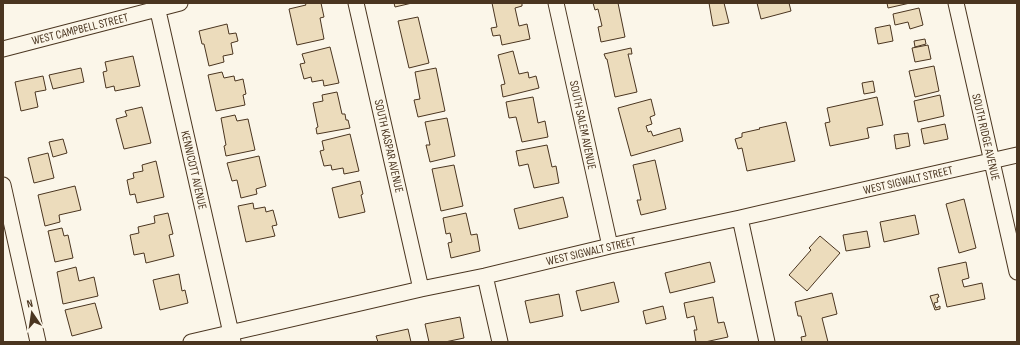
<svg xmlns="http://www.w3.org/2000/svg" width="1020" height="345" font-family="'Sofia Sans Condensed',sans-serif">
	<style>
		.building { fill: #ecdcbc; stroke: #4a3520 }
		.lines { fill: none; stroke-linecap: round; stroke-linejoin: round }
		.minor-casing { stroke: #4a3520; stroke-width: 17 }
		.minor { stroke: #fbf6e9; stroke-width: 15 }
		.labels { text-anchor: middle; stroke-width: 3; stroke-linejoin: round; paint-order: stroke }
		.street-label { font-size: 12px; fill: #4a3520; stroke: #fbf6e9 }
	</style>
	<rect width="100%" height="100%" fill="#fbf6e9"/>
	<path class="building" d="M305,3H321L324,17L320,18L324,39L297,45L289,9L306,5Z
		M394,3H412L395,7Z
		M492,3H522V6L515,8L519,26L527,24L530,39L502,45L500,35L493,36L491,28L497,27Z
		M593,3H618L625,37L601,42L598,27L602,26L598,9L595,10Z
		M709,3H724L729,23L713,26Z
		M757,3H789L791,11L761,19Z
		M887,3H910L888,8Z
		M919,8L923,25L910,29L908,22L895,25L893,14Z
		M418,17L429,63L409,68L398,21Z
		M227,24L229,34L236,33L238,41L231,43L233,54L223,56L224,62L209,66L204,44H202L199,31Z
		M890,25L893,41L878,44L875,28Z
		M925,39L926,44L915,47L914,41Z
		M928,45L931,59L915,62L912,48Z
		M330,47L339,83L324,86L323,80L312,82L311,77L304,79L300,64L305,63L302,54Z
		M631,48L632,54H628L637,92L615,97L607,59H606L604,54Z
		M513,51L519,74L528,72L529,78L536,76L539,88L503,97L501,85L505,84L498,55Z
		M133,56L140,86L115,91L114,86L106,88L103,72L107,71L105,62Z
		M934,66L939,91L915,97L909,71Z
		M81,68L84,82L53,89L49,75Z
		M436,68L445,111L418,117L414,100L420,99L415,72Z
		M222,72L224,78L234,76L235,81L243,79L246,94L243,95L245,105L216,111L208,75Z
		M43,76L46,90L35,92L38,107L21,111L15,82Z
		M873,81L875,92L864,94L862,83Z
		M337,92L342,114H345L346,120H348L350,128L317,134L316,128L318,127L313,103L323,101L322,95Z
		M940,95L944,116L918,122L914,101Z
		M533,97L538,123L545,121L548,137L522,142L516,117L509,118L506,102Z
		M877,97L883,125L867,128L869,138L830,146L825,123L830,122L827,108Z
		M651,99L655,115L650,117L652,124L646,126L648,132L651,131L653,136L680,128L683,141L631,156L618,108Z
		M142,107L151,143L124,149L116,119L127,116L125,111Z
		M235,115L237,121L248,119L255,150L226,156L224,146L226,145L221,118Z
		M447,118L455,156L430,162L426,145H430L425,122Z
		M786,122L795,161L747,171L742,148L738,149L735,139L742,137V133L760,129L759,128Z
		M945,124L948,139L924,144L921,129Z
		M908,133L910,146L896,149L894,135Z
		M350,134L359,171L344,174L343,168L332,170L331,165L324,166L320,151L324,150L322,141Z
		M63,139L67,153L53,157L49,142Z
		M547,145L552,167L556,166L559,183L534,188L528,164L519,166L516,151Z
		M48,153L54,178L34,183L28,158Z
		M259,156L266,186L256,189L257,194L241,198L237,180L232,181L227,163Z
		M655,160L666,209L641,215L637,200H641L633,165Z
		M156,161L164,197L137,203L135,194L130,195L127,180L134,178L133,173L143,171L142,165Z
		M454,165L463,206L441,211L432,169Z
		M360,181L363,194L361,195L365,212L339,218L332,188Z
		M75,186L81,210L59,215L60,222L45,226L38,195Z
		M563,197L568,217L519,229L514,209Z
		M964,199L976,248L959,253L946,204Z
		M253,203L254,209L265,207L266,212L273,210L277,225L272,226L275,236L246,242L238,206Z
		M168,213L173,234L169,235L174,256L146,263L144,253L134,255L130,235L139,233L138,227L155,223L154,216Z
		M466,213L471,235L477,234L480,251L451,258L448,243L452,242L450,233L446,234L443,218Z
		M915,215L919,234L884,242L880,222Z
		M62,228L64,236L68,235L73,258L55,262L48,231Z
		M867,231L870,247L846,251L843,235Z
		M820,236L840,253L807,291L789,275L811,250L809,248Z
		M710,262L715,282L670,293L665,273Z
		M966,262L969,278L962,280L964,287L982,283L985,299L947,307L938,268Z
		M76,267L79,281L94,277L98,296L63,304L57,272Z
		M179,274L182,291L185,290L188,303L160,310L153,280Z
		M614,282L619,302L581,311L576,291Z
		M832,293L837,314L822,318L828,342H802L801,337L806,336L801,316H798L795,302Z
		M559,294L563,316L530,323L525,301Z
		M938,294L939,297L937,298L938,302L934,303L936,308L940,306V309L935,310L930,296Z
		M713,297L718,323L724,322L728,337L705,342H696L694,330H697L694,316L687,318L684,303Z
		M95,303L102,328L72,336L65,310Z
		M663,306L666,319L646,324L643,311Z
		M460,317L464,338L445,342H429L425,324Z
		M408,329L411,342H378L376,336Z"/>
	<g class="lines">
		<g class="minor-casing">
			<path id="minor" d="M158,3L160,8L158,11L233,342
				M356,3L421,289
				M556,3L610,246
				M956,3L1017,272
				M3,49L180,3
				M3,185L38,342
				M740,218L767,342
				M485,276L500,342
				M191,342L421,289L485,276L610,246L740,218L1017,155"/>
		</g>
		<use href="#minor" class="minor"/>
	</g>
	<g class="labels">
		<g class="street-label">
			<text transform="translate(80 29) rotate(-14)" y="4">WEST CAMPBELL STREET</text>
			<text transform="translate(583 125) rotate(78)" y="4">SOUTH SALEM AVENUE</text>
			<text transform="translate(986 137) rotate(77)" y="4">SOUTH RIDGE AVENUE</text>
			<text transform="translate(389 146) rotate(77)" y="4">SOUTH KASPAR AVENUE</text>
			<text transform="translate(194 170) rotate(77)" y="4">KENNICOTT AVENUE</text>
			<text transform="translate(908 180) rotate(-13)" y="4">WEST SIGWALT STREET</text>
			<text transform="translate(591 251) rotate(-13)" y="4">WEST SIGWALT STREET</text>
		</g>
	</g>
	<rect width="1020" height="345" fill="none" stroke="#4a3520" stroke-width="8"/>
	<g transform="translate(32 313) rotate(347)" stroke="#fbf6e9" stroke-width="3" paint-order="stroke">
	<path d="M0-3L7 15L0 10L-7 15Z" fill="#4a3520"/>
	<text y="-6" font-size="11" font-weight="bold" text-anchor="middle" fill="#4a3520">N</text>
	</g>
</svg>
